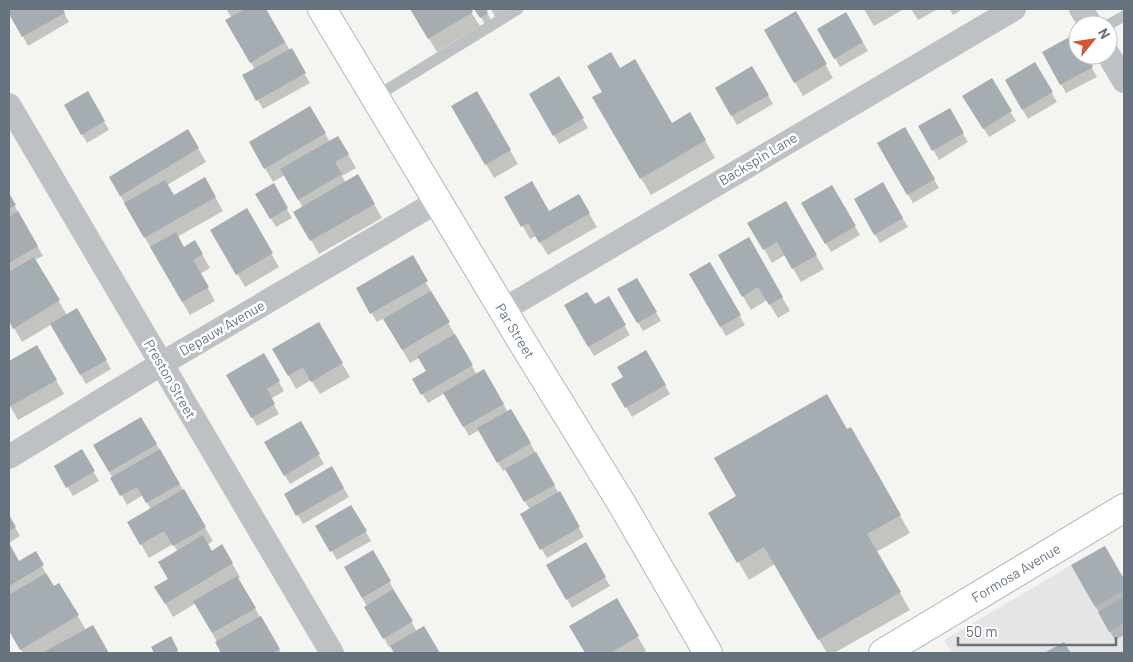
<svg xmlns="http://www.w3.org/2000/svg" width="1133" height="662" font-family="Barlow,sans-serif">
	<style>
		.built { fill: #e4e5e4 }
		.shadow { fill: #0003 }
		.building { fill: #a6adb2 }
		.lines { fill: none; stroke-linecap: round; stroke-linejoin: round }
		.secondary-casing { stroke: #b2b6ba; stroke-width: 30 }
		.lane { stroke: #bdc1c4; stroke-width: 11 }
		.street { stroke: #bdc1c4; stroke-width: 24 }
		.secondary { stroke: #fff; stroke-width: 28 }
		.labels { text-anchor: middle; stroke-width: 5; stroke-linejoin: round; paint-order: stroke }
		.street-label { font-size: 14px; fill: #66737f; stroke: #fff }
	</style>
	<rect width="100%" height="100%" fill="#f4f4f0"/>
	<path class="built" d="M1104,546L1124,580V653H952L944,640Z"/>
	<path class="shadow" d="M9,9H62L69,22L28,46Z
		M226,9H265L310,83L263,109L244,76L255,70L227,20L232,18Z
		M411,9H469L480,26L437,52Z
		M476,9H490L486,11L495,27L489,31Z
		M491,9H509L495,17Z
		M864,9H904L874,26Z
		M911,9H938L918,20Z
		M950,9H963L953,15Z
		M796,13L833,78L803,96L765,30Z
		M846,13L868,51L840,67L819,29Z
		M1078,41V55H1085L1097,77L1066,93L1044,52Z
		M1035,64L1057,102L1028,119L1006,81Z
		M752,68L773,104L737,125L716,88Z
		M559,78L588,128L559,144L531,94Z
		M991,80L1016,121L989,137L969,106Z
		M87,92L109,130L87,143L65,105Z
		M476,92L518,164L494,178L452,106Z
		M603,92L671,124L690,114L715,158L651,195L594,98Z
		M310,108L330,142L338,137L356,168L342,176L346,183L358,176L382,218L319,254L295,212L303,208L285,175L273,182L250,142Z
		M949,110L968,142L939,160L920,127Z
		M905,129L939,188L913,203L879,144Z
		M188,131L206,162L167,185L174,197L205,179L223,211L177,237L184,248L195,242L210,268L200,274L215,301L190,315L110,178Z
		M882,184L908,227L880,243L855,199Z
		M273,185L292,218L276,227L257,194Z
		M832,187L860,235L831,252L803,204Z
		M9,196L43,256L34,260L67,315L77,310L111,369L86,384L52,324L22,342L9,319Z
		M579,196L597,227L548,255L536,236L530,239L506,197L549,213Z
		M785,203L824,269L801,282L785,255L772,263L749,223Z
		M246,210L279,267L245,287L212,230Z
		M748,238L790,311L778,318L767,300L751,310L719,255Z
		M412,257L477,375L484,371L508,412L511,410L584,537L547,558L521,515L530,510L507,469L503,471L479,430L469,436L445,393L428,403L414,380L428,372L419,358L410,363L384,318L377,322L357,289Z
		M709,263L745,325L726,336L690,274Z
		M637,280L661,321L643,331L619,290Z
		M608,298L630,335L594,356L565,306H594Z
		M318,323L350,377L320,394L311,380L296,389L274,349Z
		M36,346L64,394L18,420L9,404V362Z
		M646,352L670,394L632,417L613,384L625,377Z
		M263,355L284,391L271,399L279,414L257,426L228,375Z
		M141,418L213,541L207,545L211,552L222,546L240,577L238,579L281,653H223L196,603L173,617L156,587L169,579L178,552L173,544L149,558L129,523L151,510L143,495L127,505L95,445Z
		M300,422L324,464L290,484L266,442Z
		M850,428L910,533L876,552L910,610L834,653H827L775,564L749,580L710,513Z
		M81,451L99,481L73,496L55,466Z
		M331,467L349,497L303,524L285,494Z
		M351,506L371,541L337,560L317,526Z
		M9,517L20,536L9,543Z
		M585,544L610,586L572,608L548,565Z
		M9,545L19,562L35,553L53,587L59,584L86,630L93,626L108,653H23L9,629Z
		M1104,547L1124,582V635L1115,640L1072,566Z
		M373,552L417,632L424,628L439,653H395L391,646L389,647L346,568Z
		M616,600L646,651L641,653H587L571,626Z
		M170,637L179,653H156L152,647Z"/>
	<path class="building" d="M9,9H63L65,13L22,37L9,14Z
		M245,9H266L285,42L250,63L225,20Z
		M410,9H471L473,12L428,39Z
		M474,9H486L488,13L480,18Z
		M796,11L827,64L794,83L764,30Z
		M846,12L863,42L834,59L817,29Z
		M1075,34L1078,39V55H1087L1093,67L1060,85L1042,52Z
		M292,48L306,73L256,101L242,75Z
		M611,52L620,68L635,59L672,123L690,112L706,140L640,179L592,97L602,92L587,66Z
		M1035,62L1053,92L1022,110L1005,80Z
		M752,66L769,95L731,116L715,88Z
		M559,76L584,118L553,136L529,94Z
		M992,78L1012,111L983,129L962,96Z
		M88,91L105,121L81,135L64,105Z
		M477,91L511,150L485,165L451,106Z
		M310,106L326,133L264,169L249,142Z
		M950,108L964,133L932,151L918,126Z
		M905,127L935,179L907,195L877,143Z
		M188,129L199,148L120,196L109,177Z
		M338,136L349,154L335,162L342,174L298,200L280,169Z
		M358,174L375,204L310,241L293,212Z
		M205,177L216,197L144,238L124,203L165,180L174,195Z
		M532,181L549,211L579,194L590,213L539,243L528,223L521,227L504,197Z
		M883,182L903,218L874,235L854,199Z
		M274,183L288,208L270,219L255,194Z
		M832,185L856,226L825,244L801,203Z
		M9,193L16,205L9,209Z
		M786,201L817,255L792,269L777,242L763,250L747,223Z
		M247,208L273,253L236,275L210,230Z
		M18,211L38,246L9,263V217Z
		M176,232L184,247L195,240L203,254L193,260L209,287L182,302L150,247Z
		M749,237L783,297L769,305L758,287L742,297L718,255Z
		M413,255L428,281L370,314L356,288Z
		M34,257L60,300L13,329L9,321V272Z
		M710,262L741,315L720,327L689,274Z
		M637,278L657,312L637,323L617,289Z
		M431,291L450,322L402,350L383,319Z
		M587,292L595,304L609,296L626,325L588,347L564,305Z
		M77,308L107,360L80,375L50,324Z
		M319,322L343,363L311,382L303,367L288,376L272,349Z
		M455,334L473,365L421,395L412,379L426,371L417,356Z
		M37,345L57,380L9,407V361Z
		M646,350L666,385L625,408L611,384L623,377L617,367Z
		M264,353L280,381L267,389L275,404L251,418L226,375Z
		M484,369L504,404L463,427L443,393Z
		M827,394L847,429L851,427L901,515L867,534L901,592L818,640L764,547L737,563L708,513L736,496L714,458Z
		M511,409L531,443L497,463L477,428Z
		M141,417L157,444L109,472L93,445Z
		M301,421L320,454L284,476L264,442Z
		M82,449L95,471L66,488L54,466Z
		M160,449L180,484L146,503L137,487L120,496L110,478Z
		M536,452L555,485L524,502L505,469Z
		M332,466L344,488L296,516L284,494Z
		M184,489L206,527L173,546L164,531L140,545L127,522Z
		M560,491L580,527L540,550L520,514Z
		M351,505L367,531L330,552L315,526Z
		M9,515L16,527L9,531Z
		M203,535L212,551L222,544L233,563L165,604L154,587L168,579L158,562Z
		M586,542L606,577L566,600L546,565Z
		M9,543L19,561L36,551L44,565L9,586Z
		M1105,546L1124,579V590L1095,607L1071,565Z
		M373,550L391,581L362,598L344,567Z
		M46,573L54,586L59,583L79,615L20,650L9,631V595Z
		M237,576L256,608L212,633L193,601Z
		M393,589L413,621L383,639L364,607Z
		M1124,597V623L1109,632L1098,612Z
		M617,598L639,636L610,653H585L569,626Z
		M261,616L280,649L272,653H221L215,642Z
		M93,625L109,653H42Z
		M424,626L440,653H394L390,646Z
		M171,636L178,650L172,653H154L151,647Z
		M1064,642L1071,653H1044Z"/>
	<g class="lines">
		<g class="secondary-casing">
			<path id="secondary" d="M322,9L521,340L622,504L708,653
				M883,653L1124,508"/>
		</g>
		<path class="lane" d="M1108,25L1124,16
			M375,97L518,9"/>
		<path class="street" d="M1081,9L1091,25
			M1108,54L1124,81
			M9,105L332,653
			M503,310L1014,9
			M9,457L161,364L438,201"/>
		<use href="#secondary" class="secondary"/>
	</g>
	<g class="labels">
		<g class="street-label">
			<text transform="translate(758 159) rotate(-31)" y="5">Backspin Lane</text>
			<text transform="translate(222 328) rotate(-30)" y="5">Depauw Avenue</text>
			<text transform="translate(515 331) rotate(59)" y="5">Par Street</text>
			<text transform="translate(170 379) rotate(60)" y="5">Preston Street</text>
			<text transform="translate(1016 573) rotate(-31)" y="5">Formosa Avenue</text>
		</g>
	</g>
	<rect width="1133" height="662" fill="none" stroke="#66737f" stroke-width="20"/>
	<g transform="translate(1093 40) rotate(60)"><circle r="24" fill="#ffffff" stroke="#c2c7cc"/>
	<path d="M0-4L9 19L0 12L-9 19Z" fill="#d25732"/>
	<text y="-8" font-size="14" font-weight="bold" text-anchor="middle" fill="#66737f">N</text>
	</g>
	<path d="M958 637v8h158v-8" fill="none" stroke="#66737f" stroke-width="2.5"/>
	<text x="966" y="637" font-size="15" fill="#66737f" stroke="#ffffff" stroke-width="4" paint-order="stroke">50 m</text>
</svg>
